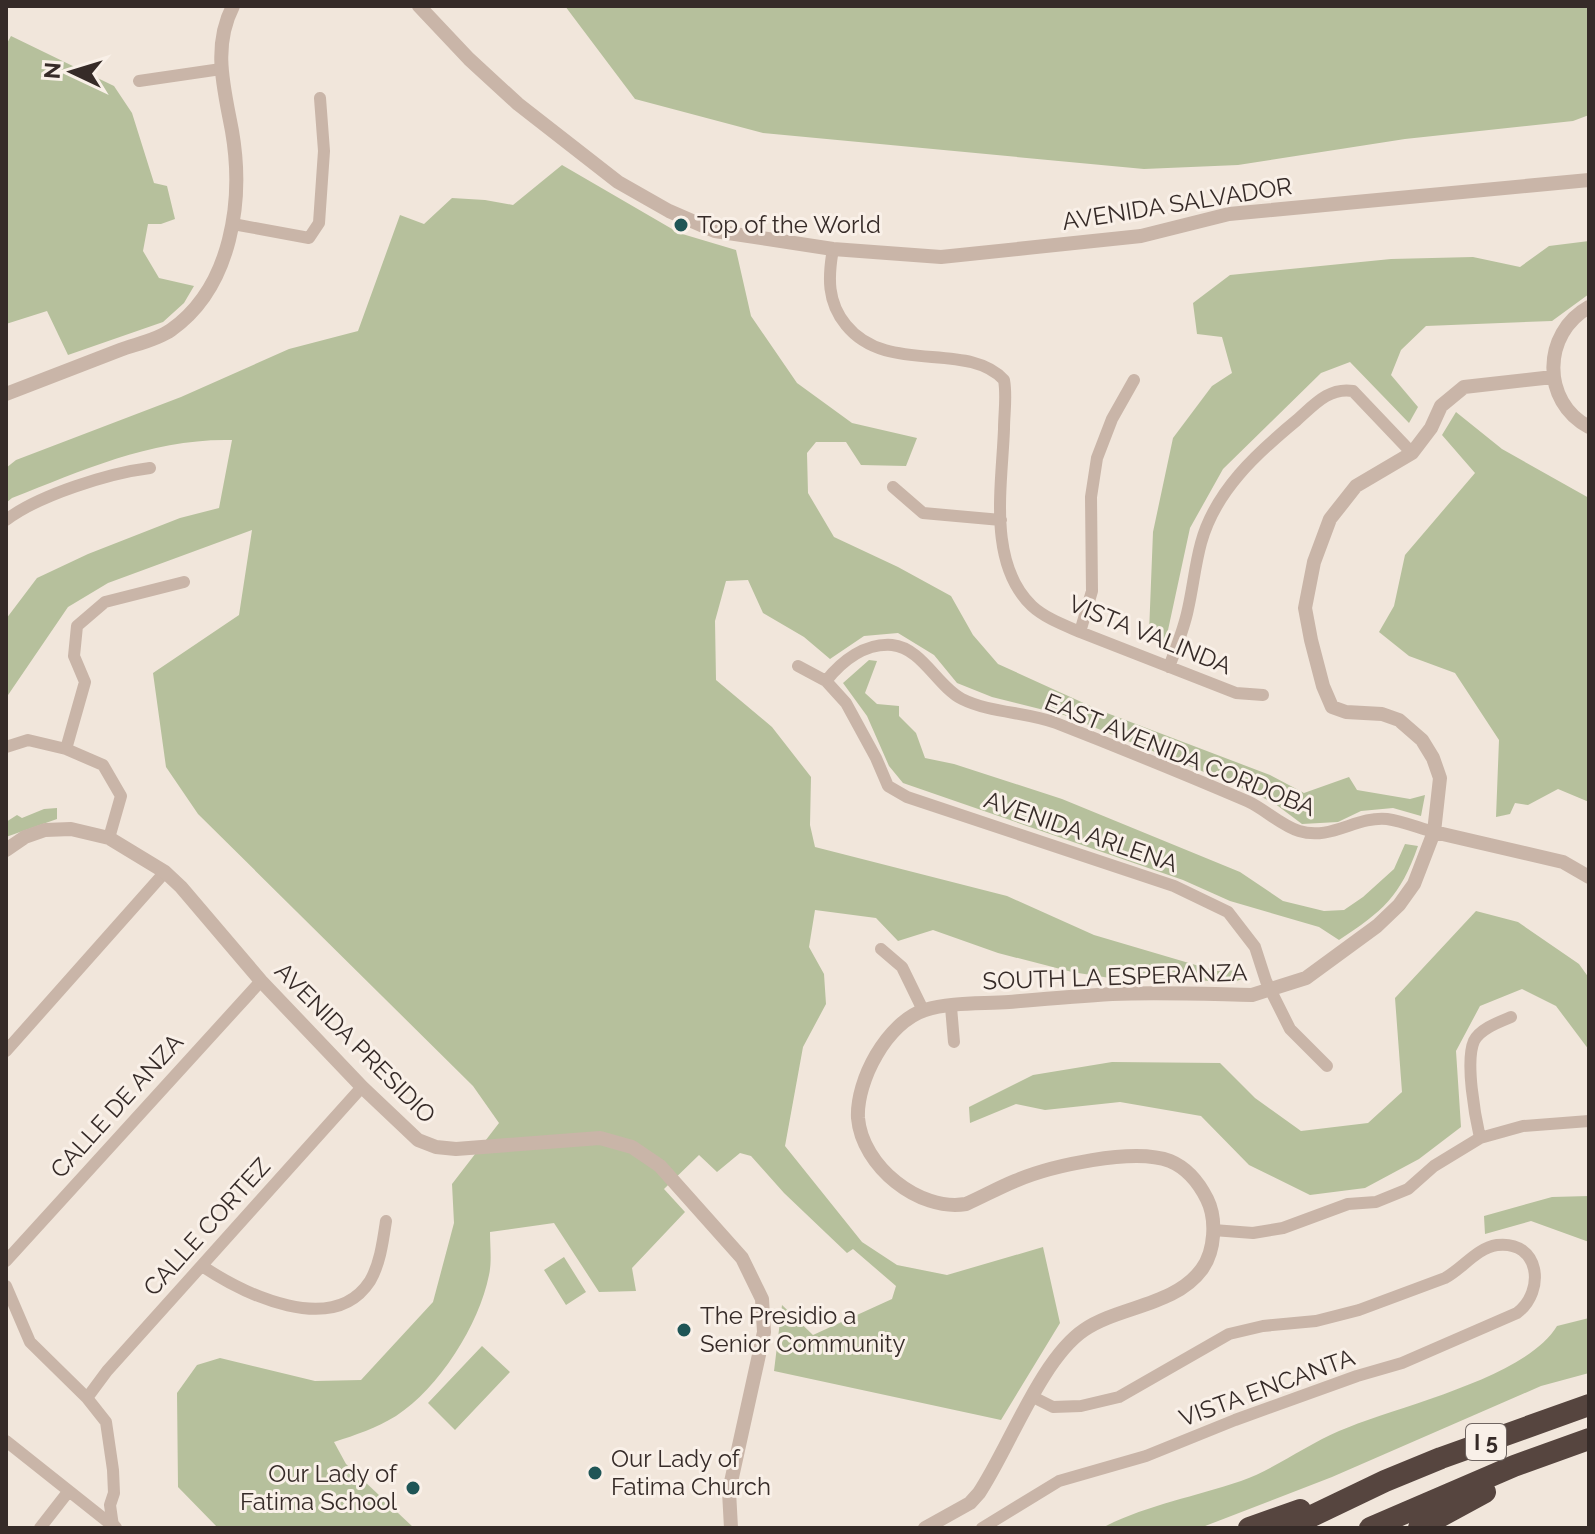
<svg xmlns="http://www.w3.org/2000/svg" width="1595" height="1534" font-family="Raleway,sans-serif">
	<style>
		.green { fill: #b6c09c }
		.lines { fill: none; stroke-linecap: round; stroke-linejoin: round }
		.minor { stroke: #c9b5a8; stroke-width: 12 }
		.tertiary { stroke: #c9b5a8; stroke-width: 14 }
		.motorway { stroke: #56453f; stroke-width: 22 }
		.poi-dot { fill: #1f5556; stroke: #f9f0e8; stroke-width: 3 }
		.labels { text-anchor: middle; stroke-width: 6; stroke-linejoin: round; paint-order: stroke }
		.shield { fill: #f9f0e8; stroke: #706662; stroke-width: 2 }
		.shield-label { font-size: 22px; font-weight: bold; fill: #362b28 }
		.street-label { font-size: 24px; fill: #362b28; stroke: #f9f0e8 }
		.poi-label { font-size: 24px; fill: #362b28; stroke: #f9f0e8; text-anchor: start }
	</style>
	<rect width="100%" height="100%" fill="#f1e6db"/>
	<path class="green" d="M565,6H1589V115L1573,121L1405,139L1238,165L1144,169L763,133L635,99Z
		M11,36L114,86L132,113L154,183L167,186L175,219L161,224H148L143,251L159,278L194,286L184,303L163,322L68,355L47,311L6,324V45Z
		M562,165L679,233L736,250L751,316L797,383L852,423L917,438L906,466L861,465L846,442H816L807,453L808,493L834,537L898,567L951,596L973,635L998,664L1099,710L1270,775L1304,793L1349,777L1357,790L1410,799L1425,795L1421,816L1393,808L1361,811L1338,822L1302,824L1274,803L1231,783L1064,715L992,697L957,683L934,655L898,633L864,636L830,659L804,637L763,613L748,580L726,581L715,621L716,680L772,727L811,777L810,825L815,847L1007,896L1094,935L1216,971L1246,970L1245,978L1231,983L1187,979L1110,978L1072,972L998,953L933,930L898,941L876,918L815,910L809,947L824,974L826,1004L803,1047L785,1146L862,1242L897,1265L947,1275L1043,1247L1060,1323L1001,1420L774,1371L782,1305L813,1335L892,1299L896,1286L853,1249L847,1253L784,1193L751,1156L740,1153L717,1172L699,1155L664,1189L685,1212L632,1268L636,1291L599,1292L554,1223L490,1232C490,1246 492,1262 489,1275C479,1325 439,1388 396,1416C376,1428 356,1435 334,1442L346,1464L414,1528H218L178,1487L177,1393L197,1365L220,1358L315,1381L361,1380L433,1302L454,1223L452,1184L499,1123L473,1086L198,814L166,767L153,673L239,615L252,530L108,583L68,607L6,698V619L37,578L88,554L180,518L219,508L232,440C154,438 83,470 12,498L6,503V468L16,460L181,397L289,349L358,331L400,215L424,224L452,198L485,200L513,205Z
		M1589,241V294L1552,321L1426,326L1401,350L1391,375L1418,407L1409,423L1350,362L1321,373L1223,469L1190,528L1165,644L1149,633L1153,532L1173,438L1212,386L1232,373L1222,337L1197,334L1193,303L1230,275L1391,259L1473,257L1520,267L1549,246Z
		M1456,412L1502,449L1589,498V802L1558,789L1528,805L1515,803L1510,814L1496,817L1499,740L1455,673L1409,656L1379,632L1394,606L1405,555L1475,473L1442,435Z
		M869,660L877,661L865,693L877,704L899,706V716L916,733L925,758L954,764L1062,799L1240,872L1283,901L1324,911L1344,910L1363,897L1394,869L1405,844L1418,846C1400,897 1383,911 1339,940L1319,927L1230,901L1183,880L903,783L889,766L867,716L843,683Z
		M57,808V819L6,837V822L17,815L22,818L44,809Z
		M1476,911L1518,922L1579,964L1589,978V1050L1556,1006L1522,989L1480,1006L1456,1051L1461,1127L1419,1159L1365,1188L1310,1195L1249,1165L1201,1116L1120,1102L1045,1110L1016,1104L970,1123L969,1107L1033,1075L1112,1062L1220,1063L1255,1098L1301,1131L1368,1123L1402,1092L1395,998Z
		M1589,1196V1242L1531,1221L1485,1234L1484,1216L1552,1197Z
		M564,1257L586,1292L566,1305L544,1270Z
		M1589,1318V1373L1541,1386L1332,1477L1200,1528H1102C1146,1505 1194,1497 1241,1481C1275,1469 1306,1445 1339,1431C1396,1406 1525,1379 1557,1326Z
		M482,1346L510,1372L455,1430L428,1403Z"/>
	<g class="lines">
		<path class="minor" d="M139,81L221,69
			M233,224L309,238L319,223L324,151L320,98
			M833,249C828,277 827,302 846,325C887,376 967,340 1004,380C1007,396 1004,413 1004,429C1002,485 987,563 1032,606C1045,618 1064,625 1080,632L1236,693L1263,695
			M893,487L923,513L1001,520
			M6,520C39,495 109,473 150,468
			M1080,632L1092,591L1091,497L1097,458L1112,419L1134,380
			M798,666L826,681L846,703L876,758L888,786L907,797L1174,886L1228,912L1255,947L1266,981L1290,1029L1327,1066
			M1169,667C1176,648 1184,629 1188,609C1193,587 1195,565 1201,543C1215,491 1257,453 1297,420C1314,405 1329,387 1353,391L1412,453
			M826,681C842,661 865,643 892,645C922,648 937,686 962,699C990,713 1027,712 1056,723C1120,748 1184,774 1247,801C1265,809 1280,825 1299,831C1331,841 1356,816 1387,819C1402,821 1419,828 1434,832
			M6,747L28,740L66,749L103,765L121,796L109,838
			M66,749L85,682L74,656L77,626L105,602L184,582
			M881,949L902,967L923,1010
			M951,1007L954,1042
			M6,1051L165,872
			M1480,1138C1475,1116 1465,1061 1474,1041C1480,1029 1499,1022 1511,1017
			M1213,1230L1253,1233L1283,1228L1348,1204L1376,1202L1408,1189L1434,1166L1480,1138L1523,1126L1589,1121
			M6,1261L261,981
			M202,1266C244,1294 333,1338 370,1281C380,1264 383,1241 386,1221
			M6,1286L30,1342L87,1398L106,1422L113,1470L114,1493L110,1505L113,1526
			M87,1398L107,1371L362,1087
			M6,1441L113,1526
			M40,1528L68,1492
			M982,1528L1059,1481L1146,1456L1235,1420L1357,1376L1402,1363L1517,1313C1546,1291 1540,1240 1497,1245C1477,1248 1462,1269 1445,1278L1359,1310L1316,1321L1263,1326L1229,1334L1119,1397L1081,1406L1053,1407L1033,1397"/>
		<path class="tertiary" d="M419,6L469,59L518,104L618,182L669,211L715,231L833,249L941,257L1141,236L1229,214L1589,180
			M1589,307C1542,333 1541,402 1589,427
			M6,394C44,379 82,365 120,350C136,344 157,340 171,330C232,287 244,200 232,131C224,88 212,47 233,6
			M1434,832L1563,862L1589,877
			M6,850L25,837L45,830L71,829L109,838L165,872L181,887L261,981L362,1087L418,1140L436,1147L456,1149L600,1138L632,1147L660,1166L742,1258L762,1299L764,1332L729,1491L731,1528
			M113,1526L115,1528
			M925,1528L970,1503L979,1493C1009,1448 1041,1359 1084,1330C1119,1306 1175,1306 1202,1269C1215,1251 1217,1219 1207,1199C1199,1183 1187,1168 1170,1161C1134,1147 1050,1166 1015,1181C998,1188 982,1197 966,1204C919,1212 862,1166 858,1118C856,1081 887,1022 925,1010C950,1002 983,1004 1009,1002C1044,999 1078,996 1112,994C1159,992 1206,994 1252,995L1306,978L1377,926L1399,905L1414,884L1434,832L1440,778L1433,758L1422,740L1399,720L1382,714L1346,712L1332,707L1323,686L1311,640L1305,608L1314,562L1330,519L1356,486L1412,453L1431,428L1441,406L1464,387L1553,377"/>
		<path class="motorway" d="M1249,1528L1300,1510
			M1287,1528L1385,1481L1441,1458L1589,1405
			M1370,1528L1514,1466L1589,1439
			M1419,1528L1485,1492"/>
	</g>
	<g class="poi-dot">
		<circle cx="681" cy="225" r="8"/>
		<circle cx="684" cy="1330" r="8"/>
		<circle cx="595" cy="1473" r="8"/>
		<circle cx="413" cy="1488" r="8"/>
	</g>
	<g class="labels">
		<rect class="shield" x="1466" y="1424" width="40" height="36" rx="6"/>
		<g class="shield-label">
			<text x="1486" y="1450">I 5</text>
		</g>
		<g class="street-label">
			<text transform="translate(1177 204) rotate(-9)" y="8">AVENIDA SALVADOR</text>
			<text transform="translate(1150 635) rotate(22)" y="8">VISTA VALINDA</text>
			<text transform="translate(1180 755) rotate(22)" y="8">EAST AVENIDA CORDOBA</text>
			<text transform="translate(1081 832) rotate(19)" y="8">AVENIDA ARLENA</text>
			<text transform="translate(1115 977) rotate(-2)" y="8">SOUTH LA ESPERANZA</text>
			<text transform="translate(355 1043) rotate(45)" y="8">AVENIDA PRESIDIO</text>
			<text transform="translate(117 1106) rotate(-48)" y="8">CALLE DE ANZA</text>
			<text transform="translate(207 1227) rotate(-48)" y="8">CALLE CORTEZ</text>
			<text transform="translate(1267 1388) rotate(-20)" y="8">VISTA ENCANTA</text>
		</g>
		<g class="poi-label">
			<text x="697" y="233">Top of the World</text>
			<text x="700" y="1324">The Presidio a<tspan x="700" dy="28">Senior Community</tspan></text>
			<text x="611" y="1467">Our Lady of<tspan x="611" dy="28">Fatima Church</tspan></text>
			<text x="397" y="1482" text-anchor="end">Our Lady of<tspan x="397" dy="28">Fatima School</tspan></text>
		</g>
	</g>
	<rect width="1595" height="1534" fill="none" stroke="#362b28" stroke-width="16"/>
	<g transform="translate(72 72) rotate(274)" stroke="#f9f0e8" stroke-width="6" paint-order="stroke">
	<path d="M0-6L14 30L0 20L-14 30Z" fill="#362b28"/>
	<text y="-12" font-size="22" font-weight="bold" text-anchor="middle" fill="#362b28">N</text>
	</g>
</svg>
